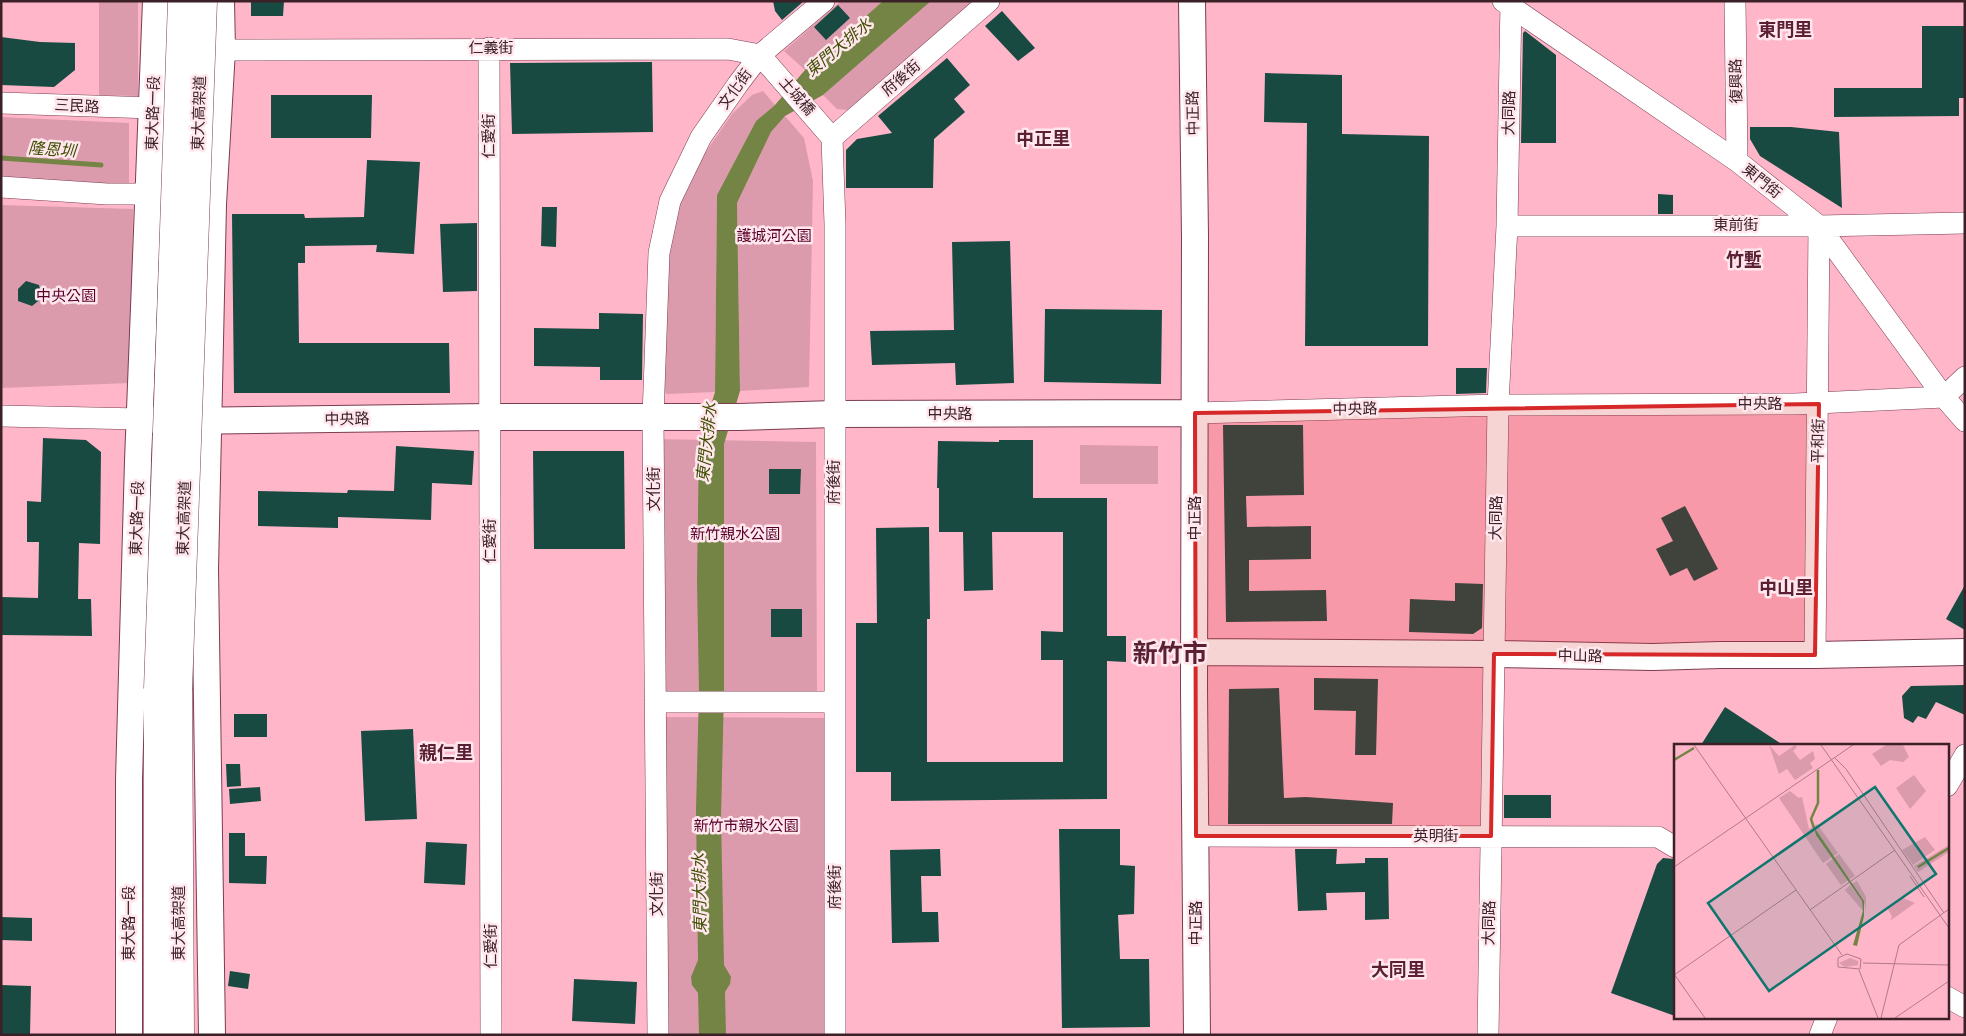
<svg xmlns="http://www.w3.org/2000/svg" width="1966" height="1036" font-family="Figtree,'Noto Sans TC',sans-serif">
	<style>
		.green { fill: #dc9bad }
		.water { fill: #738444 }
		.lines { fill: none; stroke-linecap: round; stroke-linejoin: round }
		.stream { stroke: #738444; stroke-width: 5 }
		.building { fill: #194a42 }
		.minor-casing { stroke: #7b3d51; stroke-width: 22 }
		.tertiary-casing { stroke: #7b3d51; stroke-width: 28 }
		.secondary-casing { stroke: #7b3d51; stroke-width: 29 }
		.minor { stroke: #fff; stroke-width: 21 }
		.tertiary { stroke: #fff; stroke-width: 26 }
		.secondary { stroke: #fff; stroke-width: 28 }
		.secondary-bridge-casing { stroke: #7b3d51; stroke-width: 29; stroke-linecap: butt }
		.secondary-bridge { stroke: #fff; stroke-width: 28 }
		.marked { fill: #d62828; fill-opacity: 0.2; stroke: #d62828; stroke-width: 4; stroke-linejoin: round }
		.labels { text-anchor: middle; stroke-width: 5; stroke-linejoin: round; paint-order: stroke }
		.street-label { font-size: 15px; fill: #3b2028; stroke: #ffe7ed }
		.park-label { font-size: 15px; fill: #580029; stroke: #ffe7ed }
		.water-label { font-size: 16px; font-style: italic; fill: #3e4d00; stroke: #ffe7ed }
		.quarter-label { font-size: 18px; font-weight: bold; fill: #5b2034; stroke: #ffe7ed }
		.town-label { font-size: 25px; font-weight: bold; fill: #5b2034; stroke: #ffe7ed }
		.inset-river { fill: none; stroke: #738444; stroke-width: 2.5 }
		.inset-road { fill: none; stroke: #b17a89; stroke-width: 1 }
		.view { fill: #0f766e; fill-opacity: 0.15; stroke: #0f766e; stroke-width: 2.5 }
		.inset-edge { fill: none; stroke: #3b2028; stroke-width: 2.5 }
	</style>
	<rect width="100%" height="100%" fill="#ffb6c9"/>
	<path class="green" d="M99,1H138V96L99,95Z
		M841,1H883L805,70L784,51Z
		M931,1H978L848,110L837,109L823,95Z
		M763,91L775,105L756,121L717,195L715,392L667,394L663,391L665,260L678,207L694,169L732,114L752,95Z
		M785,116L804,138L813,181L809,387L740,391L737,203L771,132Z
		M1,117L129,123V188L1,183Z
		M1,205L133,209L130,383L1,388Z
		M653,439L816,442L817,695L655,699Z
		M1080,445L1158,446V484H1080Z
		M656,717L834,718L835,1035H658Z"/>
	<path class="water" d="M883,1H931L823,95L785,116L771,132L737,203L740,391L724,444V691L721,817L724,965L731,977L730,984L725,992L726,1035H699L698,993L692,985L691,977L698,960L696,810L699,692L697,580L699,443L715,392L717,195L756,121L775,105L805,70Z"/>
	<g class="lines">
		<path class="stream" d="M1,158L101,165"/>
	</g>
	<path class="building" d="M251,1H284L283,16H251Z
		M773,1H804L782,20L775,11Z
		M838,5L850,18L826,40L814,27Z
		M1002,11L1035,48L1018,61L985,26Z
		M1922,26H1965V98H1959V116L1834,117V88H1922Z
		M1525,31L1556,55V143H1521L1523,33Z
		M1,37L40,42L75,43V70L54,87L1,85Z
		M947,58L970,85L954,99L965,112L934,139L933,188H846V150L857,139L892,133L878,116Z
		M652,62L653,132L512,134L510,63Z
		M1265,73L1342,75V134L1429,136L1428,346H1305L1307,123L1264,122Z
		M271,95H372L371,138H271Z
		M1750,127H1791L1839,132L1842,208L1760,156L1750,139Z
		M367,160L420,162L414,254L376,252L377,245L305,246V263H298L299,343H449L450,393H234L232,214H304L305,218L364,217Z
		M1658,194L1673,195V214H1658Z
		M542,207H557L556,247L541,246Z
		M477,223V291L443,292L440,224Z
		M1010,241L1014,383L956,385L955,363L872,365L870,331L954,330L952,242Z
		M26,281L39,285L42,298L32,306L18,301V289Z
		M1045,309L1162,310L1161,384L1044,382Z
		M599,313L643,314L642,380H600V367L534,366V328L599,329Z
		M1456,368H1487L1486,393L1456,394Z
		M1223,425H1303L1304,495L1246,496L1247,527L1311,526V559L1249,560V591L1326,590L1327,621L1226,622Z
		M43,438L86,440L101,452L100,544L79,543L78,599H91L92,636L1,635V597L38,598L39,542H27V501L41,502Z
		M999,440H1033V498H1107V636H1126V662L1107,661V799L891,801V772H856V623H877L876,528L929,527L930,619H927V762H1063V660H1041V631L1063,632V532H992L993,590L964,591L963,532H939V488H937L938,441L999,442Z
		M396,446L474,451L472,485L432,483L431,520L338,517V528L258,526V491L347,493L348,490L394,491Z
		M533,451H624L625,549H534Z
		M769,469H801L800,494H769Z
		M1685,506L1718,569L1694,581L1687,568L1670,576L1656,549L1673,541L1661,518Z
		M1455,583L1483,584L1482,628L1473,634L1409,632L1410,599L1455,601Z
		M1965,585V630L1946,619Z
		M771,609H802V637H771Z
		M1314,678L1378,679L1376,755H1355L1356,711L1314,710Z
		M1965,685V715L1936,702L1926,719L1918,716L1913,723L1904,718L1902,696L1911,686Z
		M1279,688L1284,798L1306,797L1393,803L1392,824H1228L1229,689Z
		M1725,707L1783,745H1701Z
		M234,714H267V737H234Z
		M413,729L417,819L365,821L361,731Z
		M226,764H240L241,786L227,787Z
		M260,787L261,801L230,804L229,789Z
		M1504,795H1551V818H1504Z
		M1059,829H1120V865L1135,866L1134,914L1118,915L1120,959H1149L1150,1027L1062,1028Z
		M229,833H245V856H267L266,884L229,883Z
		M426,842L467,844L465,885L424,883Z
		M940,849L941,876H921L922,912H938L939,942L892,943L890,850Z
		M1295,849H1337L1336,864L1365,863V858H1388L1389,919L1365,920V892L1326,893L1327,910L1298,911Z
		M1663,858L1675,859V1016L1611,993L1657,864Z
		M1,917L32,918V941L1,940Z
		M230,971L250,974L248,989L228,986Z
		M574,979L637,982L635,1024L572,1021Z
		M1,985L31,986L30,1035H1Z"/>
	<g class="lines">
		<g class="minor-casing">
			<path id="minor" d="M1503,1L1737,161L1819,226L1944,397L1965,421
				M1735,1L1737,161
				M489,48L491,1035
				M222,50L728,49L760,55L832,138
				M1,103L153,108
				M1,187L107,194H150
				M1507,226H1819L1965,223
				M1195,413L1498,405L1795,404L1944,397L1965,377
				M1,416L140,419
				M1815,655L1819,226
				M655,702H834
				M1947,786L1965,755
				M1196,836L1658,837L1675,847
				M1947,997L1965,1007
				M658,1035L653,417L659,253L670,201L701,137L738,84L760,55L824,1
				M835,1035V224L832,138L989,1
				M1488,1035L1498,405L1507,226L1511,1
				M1820,1035L1827,1017"/>
		</g>
		<g class="tertiary-casing">
			<path id="tertiary" d="M1192,1L1195,237L1194,689L1197,1035
				M140,419L179,421L490,417H738L834,414L1195,413
				M1194,652L1494,654L1653,657L1720,655H1815L1965,652
				M129,1035V780L138,461L156,1
				M212,1035L205,569L213,204L222,50L221,1"/>
		</g>
		<g class="secondary-casing">
			<path id="secondary" d="M178,690L180,1035
				M158,1035V689"/>
		</g>
		<use href="#minor" class="minor"/>
		<use href="#tertiary" class="tertiary"/>
		<use href="#secondary" class="secondary"/>
		<g class="secondary-bridge-casing">
			<path id="secondary-bridge" d="M158,689L182,1
				M178,690L203,1"/>
		</g>
		<use href="#secondary-bridge" class="secondary-bridge"/>
	</g>
	<path class="marked" d="M1819,404L1815,655L1494,654L1491,836H1196L1195,413Z"/>
	<g class="labels">
		<g class="street-label">
			<text x="491" y="53">仁義街</text>
			<text transform="translate(901 78) rotate(-41)" y="5">府後街</text>
			<text transform="translate(1736 81) rotate(-91)" y="5">復興路</text>
			<text transform="translate(735 89) rotate(-54)" y="5">文化街</text>
			<text transform="translate(797 96) rotate(49)" y="5">土城橋</text>
			<text transform="translate(77 106) rotate(3)" y="5">三民路</text>
			<text transform="translate(153 113) rotate(-88)" y="5">東大路一段</text>
			<text transform="translate(199 113) rotate(-88)" y="5">東大高架道</text>
			<text transform="translate(1193 113) rotate(-91)" y="5">中正路</text>
			<text transform="translate(1509 113) rotate(-89)" y="5">大同路</text>
			<text transform="translate(489 136) rotate(-90)" y="5">仁愛街</text>
			<text transform="translate(1762 181) rotate(39)" y="5">東門街</text>
			<text x="1736" y="230">東前街</text>
			<text x="1760" y="409">中央路</text>
			<text transform="translate(1355 409) rotate(-1)" y="5">中央路</text>
			<text x="950" y="419">中央路</text>
			<text transform="translate(347 419) rotate(-1)" y="5">中央路</text>
			<text transform="translate(1818 441) rotate(-89)" y="5">平和街</text>
			<text transform="translate(834 482) rotate(-90)" y="5">府後街</text>
			<text transform="translate(654 489) rotate(-90)" y="5">文化街</text>
			<text transform="translate(137 518) rotate(-88)" y="5">東大路一段</text>
			<text transform="translate(184 518) rotate(-88)" y="5">東大高架道</text>
			<text transform="translate(1195 518) rotate(-90)" y="5">中正路</text>
			<text transform="translate(1496 518) rotate(-89)" y="5">大同路</text>
			<text transform="translate(490 541) rotate(-90)" y="5">仁愛街</text>
			<text transform="translate(1580 656) rotate(1)" y="5">中山路</text>
			<text x="1436" y="841">英明街</text>
			<text transform="translate(835 887) rotate(-90)" y="5">府後街</text>
			<text transform="translate(657 894) rotate(-90)" y="5">文化街</text>
			<text transform="translate(129 923) rotate(-90)" y="5">東大路一段</text>
			<text transform="translate(179 923) rotate(-90)" y="5">東大高架道</text>
			<text transform="translate(1196 923) rotate(-90)" y="5">中正路</text>
			<text transform="translate(1489 923) rotate(-89)" y="5">大同路</text>
			<text transform="translate(491 946) rotate(-90)" y="5">仁愛街</text>
		</g>
		<g class="park-label">
			<text x="774" y="241">護城河公園</text>
			<text x="66" y="301">中央公園</text>
			<text x="735" y="539">新竹親水公園</text>
			<text x="746" y="831">新竹市親水公園</text>
		</g>
		<g class="water-label">
			<text transform="translate(838 47) rotate(-40)" y="6">東門大排水</text>
			<text transform="translate(52 149) rotate(4)" y="6">隆恩圳</text>
			<text transform="translate(706 442) rotate(-84)" y="6">東門大排水</text>
			<text transform="translate(699 893) rotate(-91)" y="6">東門大排水</text>
		</g>
		<g class="quarter-label">
			<text x="1785" y="36">東門里</text>
			<text x="1043" y="145">中正里</text>
			<text x="1744" y="266">竹塹</text>
			<text x="1786" y="594">中山里</text>
			<text x="446" y="759">親仁里</text>
			<text x="1398" y="976">大同里</text>
		</g>
		<g class="town-label">
			<text x="1170" y="662">新竹市</text>
		</g>
	</g>
	<g transform="translate(1674 744)">
		<rect width="275" height="275" fill="#ffb6c9"/>
		<path d="M95,1L105,12L121,1L123,3L119,7L126,16L139,7L141,15L136,19L139,24L121,36L113,25L105,30ZM212,1H229L235,13L229,18L216,16L207,22L198,10ZM240,31L252,47L236,65L222,44ZM116,47L125,54L128,53L135,85L143,80L164,109L149,119L105,54ZM251,93L261,106L239,121L228,106ZM275,101V108L244,128L240,122ZM165,110L181,132L167,141L152,120ZM183,137L192,153V168L190,157L178,140ZM176,141L188,157L189,167L171,146ZM229,154L241,159L216,177L218,173L214,165ZM176,214L184,217V221L171,223L165,219Z" fill="#dc9bad"/>
		<path d="M140,83L190,157V172L183,202L179,201L189,167L188,157L142,91Z" fill="#738444"/>
		<path class="inset-river" d="M0,16L20,4M140,84L137,75L144,59V26M244,123L275,104"/>
		<path class="inset-road" d="M20,1L168,211M147,1L275,184M160,13L172,25L270,169M0,123L179,1M236,132L250,153M136,166L221,106M173,210L187,215L186,225L164,223V214ZM189,219L275,221M185,226L204,274M0,230L31,274M0,231L122,146M207,274L225,201L275,165M221,274L275,237"/>
		<path class="view" d="M201,43L262,130L95,247L34,159Z"/>
		<rect width="275" height="275" class="inset-edge"/>
	</g>
	<rect width="1966" height="1036" fill="none" stroke="#3b2028" stroke-width="5"/>
</svg>
